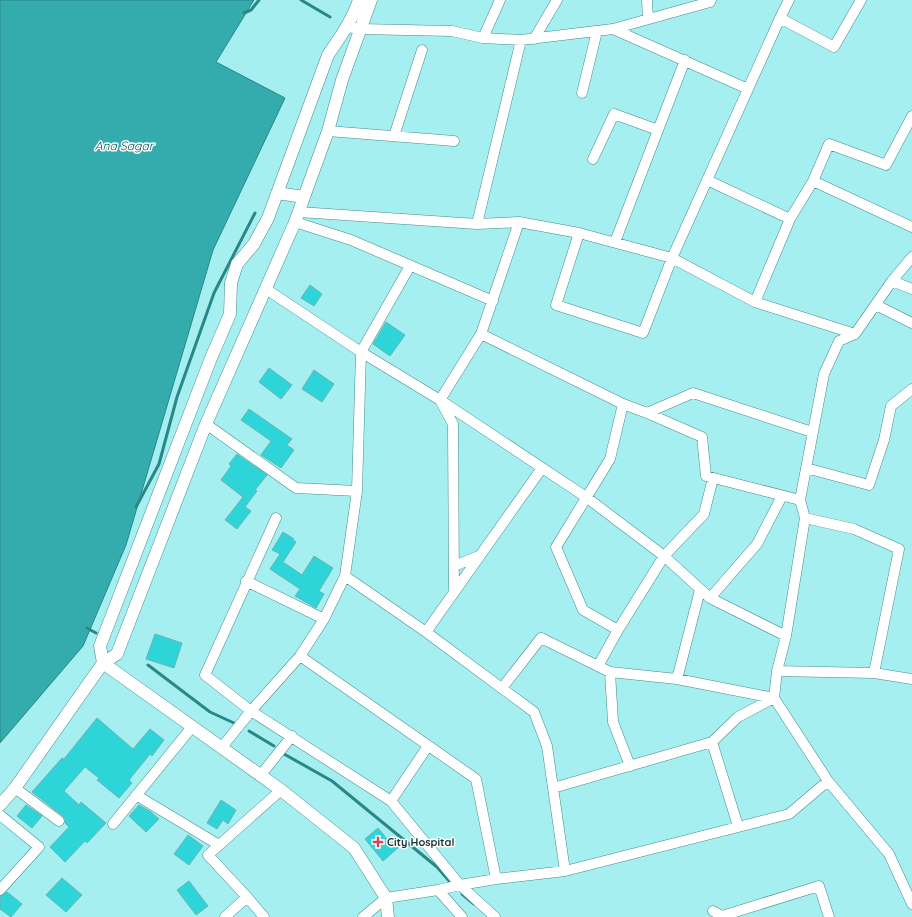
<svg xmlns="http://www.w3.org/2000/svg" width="912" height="917" font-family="Quicksand,sans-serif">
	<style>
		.water { fill: #34abad; stroke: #2a8788 }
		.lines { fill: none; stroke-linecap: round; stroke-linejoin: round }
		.stream { stroke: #2a8788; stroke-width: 3 }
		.building { fill: #2ed5d8; stroke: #6bb3b4 }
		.minor-casing { stroke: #448c8d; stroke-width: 11 }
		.tertiary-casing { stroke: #448c8d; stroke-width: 13 }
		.minor { stroke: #fff; stroke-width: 10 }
		.tertiary { stroke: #fff; stroke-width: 12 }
		.poi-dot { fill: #d54458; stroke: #fff; stroke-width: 1.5 }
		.labels { text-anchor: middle; stroke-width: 3; stroke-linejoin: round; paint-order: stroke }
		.poi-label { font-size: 11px; font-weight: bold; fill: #133232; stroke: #fff; text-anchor: start }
		.water-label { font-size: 12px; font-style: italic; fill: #074e4f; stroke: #fff }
	</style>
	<rect width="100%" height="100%" fill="#a6eff0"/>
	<path class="water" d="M0,0H254L216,62L285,98L213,250L126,545L83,646L0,743Z"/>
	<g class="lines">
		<path class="stream" d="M301,0L330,17
			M244,13L251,10L259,0
			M136,507L159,464L177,397L214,293L255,213
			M87,628L96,633
			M148,665L210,712L234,723
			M249,731L274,746
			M284,754L332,781L437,867L451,883
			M462,894L474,904"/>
	</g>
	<path class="building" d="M310,285L322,294L314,306L301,298Z
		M386,322L405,335L390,356L373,344Z
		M269,368L292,385L281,399L259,382Z
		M314,370L334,384L322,402L302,389Z
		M249,409L292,439L287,445L294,450L281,468L261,455L271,441L241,420Z
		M237,454L267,475L255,490L257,491L245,507L251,511L237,529L225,520L243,497L221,480L231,466L229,464Z
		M283,532L294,539L293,540L296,542L283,562L302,575L314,556L333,568L319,591L324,594L316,608L295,596L300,589L270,569L280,554L272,550Z
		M155,634L182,643L174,668L146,659Z
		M97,718L133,749L150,729L164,740L152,756L150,754L129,780L132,783L119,798L97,780L99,778L85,767L64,791L79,805L81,802L106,823L87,843L85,841L65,862L50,847L69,827L65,823V819L63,816L32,792L62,758L64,759Z
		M221,800L236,810L228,824L223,820L217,829L207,823Z
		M26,805L42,816L32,828L17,816Z
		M139,805L151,812L159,819L146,832L129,816Z
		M378,828L391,844L394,841L399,847L383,861L365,839Z
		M188,835L203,846L189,865L174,854Z
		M62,878L82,895L66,912L46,895Z
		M189,881L208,906L196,915L177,890Z
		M7,892L22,904L11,917L0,909V896Z"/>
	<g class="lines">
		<g class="minor-casing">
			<path id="minor" d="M647,0L648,19
				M780,18L834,47L861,0
				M347,27L360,29L452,31L483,38L521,40L613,29L710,2L711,0
				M613,29L748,89
				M483,38L500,0
				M534,39L557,0
				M582,93L597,31
				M328,131L454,141
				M394,136L422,50
				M593,159L614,114L658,130
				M707,180L790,219
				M813,181L912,227
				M299,212L477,224L519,222L579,233L672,258L755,302L855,334
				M295,222L351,240L493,301
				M477,224L521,40
				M579,233L556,305L643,333L672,258L780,18L789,0
				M615,242L685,60
				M912,257L892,281L855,334L839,341L824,374L800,500L805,518L786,636L777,671L774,698L828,781L889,854L912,904
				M892,281L912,289
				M266,289L361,352L440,400L586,497L664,556L710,598L786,636
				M755,302L790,219L813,181L829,144L886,165L912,116
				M876,305L912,323
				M481,334L623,404L647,413L693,393L812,432
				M647,413L702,437L706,476L800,500
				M206,424L296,488L357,491
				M806,468L869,485L884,440L891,406L912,389
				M276,518L205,675L251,711L391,801L460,885L495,917
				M805,518L854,529L899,549L874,673
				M454,566L479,556
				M345,576L426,632L534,712L547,746L565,871
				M246,581L324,619
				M454,591L453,424L440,400L481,334L519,222
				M710,598L757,544L782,496
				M618,630L583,610L556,547L610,459L623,404
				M426,632L542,468
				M300,656L476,779L496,879
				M598,666L618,630L664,556L704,514L713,478
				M777,671L874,673L912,679
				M610,672L613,722L630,766
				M677,679L700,590
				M502,688L541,638L610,672L677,679L774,698
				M712,742L738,717L774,698
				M222,747L251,711L300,656L324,619L345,576L357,491L361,352L410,266
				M260,776L292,736
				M15,788L59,821
				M553,788L712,742L738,826
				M136,795L219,845
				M391,801L428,746
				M0,815L39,847L0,890
				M113,824L192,727
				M438,890L462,917
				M247,897L264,917
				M713,911L722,916
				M225,917L247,897L208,855L281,790
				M363,917L386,898L438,890L460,885L496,879L565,871L789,814L828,781
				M722,917V916L819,886L829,917"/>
		</g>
		<g class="tertiary-casing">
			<path id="tertiary" d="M359,0C352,21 340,37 328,55L268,218L254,244L237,264L231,283L230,314L211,358L100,646L103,663L281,790L354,848L386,898L388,917
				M277,193L304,197
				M0,805L15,788L103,663L117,654L206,424L295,222L328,131L342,80L371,0"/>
		</g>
		<use href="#minor" class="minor"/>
		<use href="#tertiary" class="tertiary"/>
	</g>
	<path class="poi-dot" d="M376 836h4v4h4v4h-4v4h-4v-4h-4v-4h4z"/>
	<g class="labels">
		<g class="poi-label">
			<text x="387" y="846">City Hospital</text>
		</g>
		<g class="water-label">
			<text x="124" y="150">Ana Sagar</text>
		</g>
	</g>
</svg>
